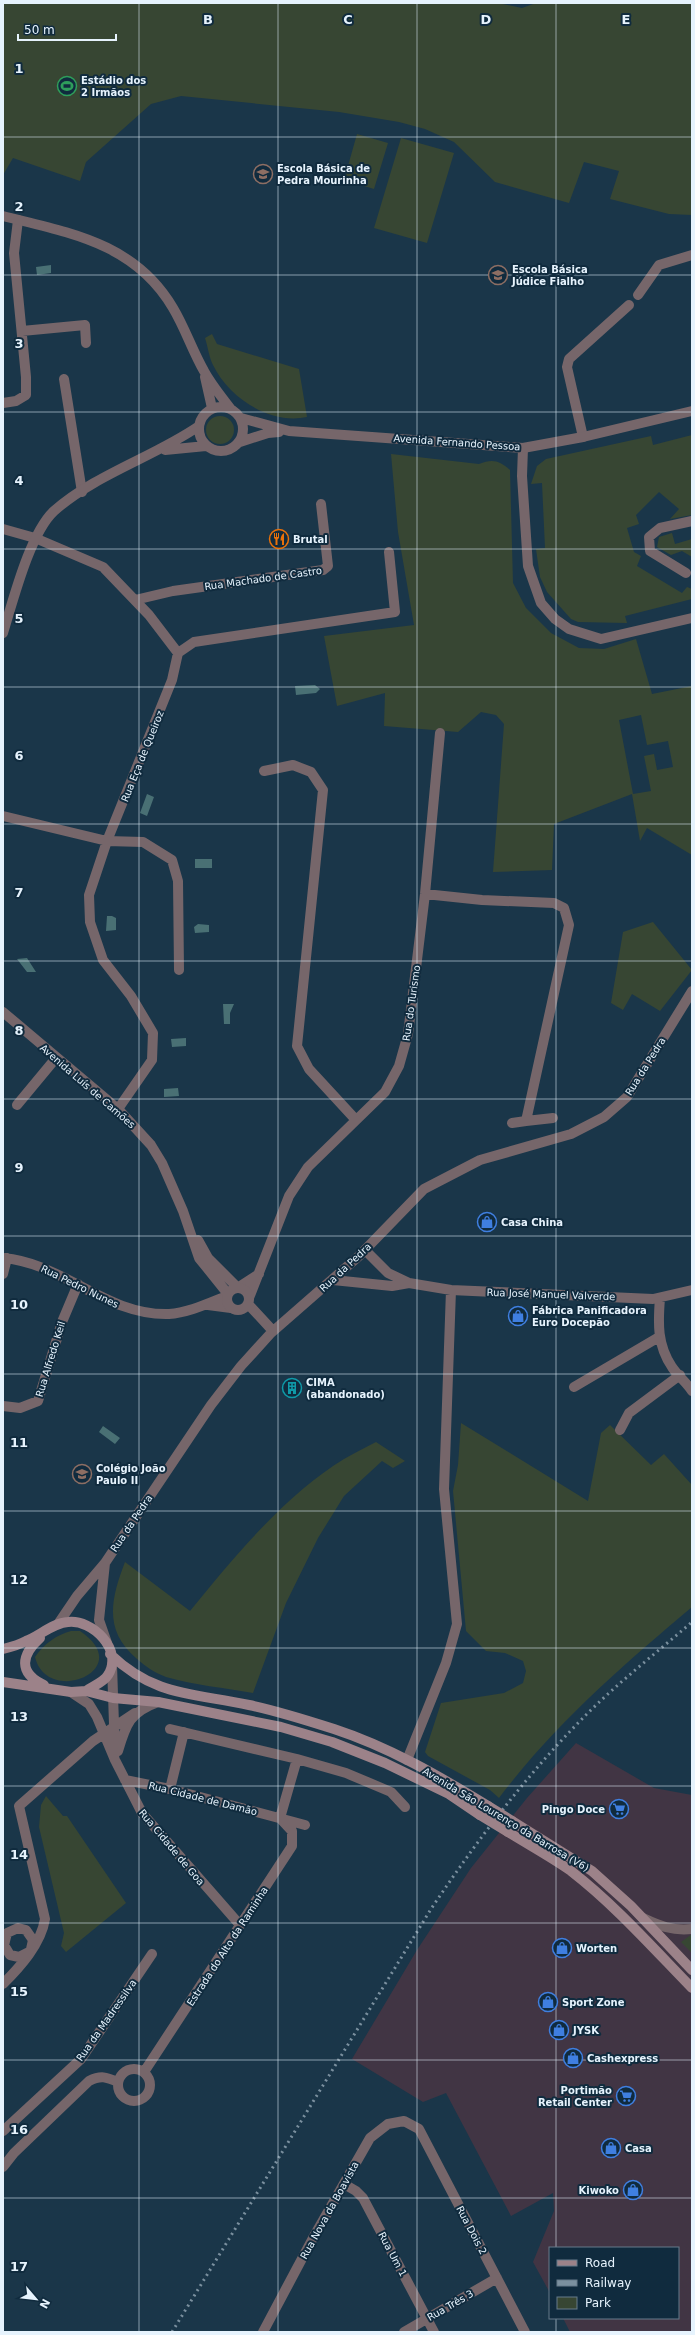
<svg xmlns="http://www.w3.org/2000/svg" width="695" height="2335" font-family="'DejaVu Sans',sans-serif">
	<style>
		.commercial { fill: #413544 }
		.green { fill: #374633; fill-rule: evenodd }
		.water { fill: #497074 }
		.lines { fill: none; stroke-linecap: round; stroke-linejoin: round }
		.minor { stroke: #76666a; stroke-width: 10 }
		.tertiary { stroke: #76666a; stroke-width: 10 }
		.secondary { stroke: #9c8289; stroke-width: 10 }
		.rail { stroke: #7b909f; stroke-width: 3; stroke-dasharray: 2 4; stroke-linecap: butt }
		.secondary-bridge { stroke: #9c8289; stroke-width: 10 }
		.grid { fill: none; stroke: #e6f3fd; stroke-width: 1; stroke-opacity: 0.55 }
		.labels { text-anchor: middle; stroke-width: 4; stroke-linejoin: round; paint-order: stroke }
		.poi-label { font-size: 10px; font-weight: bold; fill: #e6f3fd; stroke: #102b3e; text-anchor: start }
		.street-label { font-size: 10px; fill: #e6f3fd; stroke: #102b3e }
		.grid-label { font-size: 13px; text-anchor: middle; font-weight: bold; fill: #e6f3fd; stroke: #102b3e; stroke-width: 4; stroke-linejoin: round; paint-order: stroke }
	</style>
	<rect width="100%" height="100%" fill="#1a3649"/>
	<path class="commercial" d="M576,1743L654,1788L692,1795V2328L690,2332H570L563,2318H678V2248H550V2293L533,2262L554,2211L553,2193L511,2216L446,2093L423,2102L352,2059L417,1950L471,1868L527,1798Z"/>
	<path class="green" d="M3,3H498L522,8L536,3H692V215L669,214L610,199L619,171L584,162L569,203L495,182L454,142L425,129L399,122L339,112L181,96L151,104L86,162L80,181L13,158L3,175Z
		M357,134L388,143L374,189L344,180Z
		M401,138L454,153L427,243L374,228Z
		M212,334L217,344L299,369L307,417C270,425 229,398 213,365C209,357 208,347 205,338Z
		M206 430a14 14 0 1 1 28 0a14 14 0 1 1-28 0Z
		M692,435V515L670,519L679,509L659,492L636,515L639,524L627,528L634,552L641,556L637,566L682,593L687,587L692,589V599L625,616L627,623L578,622L571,619L547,592L540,577L536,549L545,548L542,483L531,484L537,466L546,459L651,436L653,445Z
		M391,454L479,464C492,459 499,460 510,470L513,583L526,608L551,633L579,648L604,649L636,639L652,694L692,686V855L647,828L640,841L632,794L554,824L552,870L493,872L504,724L496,715L481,712L458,732L384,726L385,693L337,706L324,636L414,625L398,532ZM641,715L647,745L668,741L673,767L657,770L654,754L644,756L651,791L633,794L619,720Z
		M672,533L675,544L692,539V557L682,551L671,555L657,547L659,537Z
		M653,922L692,970L660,1011L632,994L623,1010L611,1003L623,932Z
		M461,1423L588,1501L601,1433L610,1425L651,1465L664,1454L692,1485V1607C623,1665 554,1725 499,1798L490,1790L428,1756L425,1752L441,1703L504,1693L523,1683L526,1671L523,1661L505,1653L486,1651L466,1631L453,1491L458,1465Z
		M376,1442L405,1461L393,1468L382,1461L344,1496L318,1538L286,1603L253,1693C225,1688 194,1685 166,1677C155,1673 145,1666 137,1659C103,1630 111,1599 125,1562L190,1611C233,1558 285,1495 344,1459C354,1453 365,1448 376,1442Z
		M71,1631H80C138,1670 47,1707 35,1657C44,1644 56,1635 71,1631Z
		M46,1796L63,1816H67L126,1903L66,1952L61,1946L64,1933L39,1827L41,1805Z
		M692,1934V1953L681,1942Z"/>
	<path class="water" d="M51,265V273L37,275L36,267Z
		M315,685L320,689L316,693L296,695L295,686Z
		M147,794L154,797L147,816L140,813Z
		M195,859H212V868H195Z
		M107,916H112L116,918V930L106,931Z
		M198,924L209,925V932L195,933L194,927Z
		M27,958L36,972H27L17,959Z
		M223,1004H234L230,1013V1024H224Z
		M186,1038V1046L172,1047L171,1039Z
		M178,1088L179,1096L164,1097V1089Z
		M103,1426L120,1438L115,1444L99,1432Z"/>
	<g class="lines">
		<path class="minor" d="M638,295L659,265L692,255
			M22,331L85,325L86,343
			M64,379L82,492
			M3,403L16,401L26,395V377L14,253L18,220
			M583,437L567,367L569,359L629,305
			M523,448L522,476L528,566L541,603L555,619L569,629L601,639L692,618
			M3,529L35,538L103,567L149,615L178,653
			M686,573L650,551L649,537L660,528L692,521
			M135,600L173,591L323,570L328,566L321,504
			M264,771L293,765L311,772L323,790L297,1046L309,1069L356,1120
			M3,816L107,841L143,842L172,860L178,881L179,970
			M425,894L482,900L554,903L564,908L569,925L526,1121L553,1118
			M17,1105L56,1058
			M118,1109L152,1060L153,1033L131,996L103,960L90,922L89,895L107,841L172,680L178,653L194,642L395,612L389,552
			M512,1123L526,1121
			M365,1250L388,1273L409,1283
			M3,1258C64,1263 106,1316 169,1314C188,1313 209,1303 227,1296
			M3,1274L7,1258
			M333,1280L392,1286L409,1283L451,1290L653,1299L692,1290
			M239,1287L259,1274
			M249,1298L289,1196L308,1167L385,1092L399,1066L408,1034L425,894L440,733
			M660,1298C658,1323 657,1345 672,1367C677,1375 686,1382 692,1391
			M208,1305L231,1308
			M574,1387L659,1337
			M3,1406L20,1408L38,1401L62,1322L78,1284
			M620,1430L629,1413L680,1375
			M112,1665L115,1754
			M71,1692L89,1704L97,1717L115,1760L142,1813L240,1925
			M170,1729L297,1759
			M118,1751C126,1724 130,1712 158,1702
			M407,1760L446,1663L457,1624L444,1489L451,1290
			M125,1780L170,1789L305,1825
			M170,1789L184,1732
			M643,1918C660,1926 672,1931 692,1929
			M29,1952L19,1957L10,1955L4,1945L7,1933L18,1928L26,1930L33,1940L31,1949
			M3,1984C20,1967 41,1944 45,1919L19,1806L93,1741L135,1713
			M118 2085a16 16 0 1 1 32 0a16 16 0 1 1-32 0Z
			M144,2072L292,1846V1831L280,1818L297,1759L346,1773L391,1792L405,1807
			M3,2131L81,2059L152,1954
			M3,2167L14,2153L89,2081C101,2075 106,2077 118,2082
			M344,2184L356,2191L363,2198L434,2332
			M263,2332L313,2238L370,2138L388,2124L404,2121L419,2129L525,2332
			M404,2332L497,2278"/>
		<path class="tertiary" d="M3,216C70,233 135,243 173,308C185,328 192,350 204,371C211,384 221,396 230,408
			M205,377L212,408
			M199 429a22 22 0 1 1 44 0a22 22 0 1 1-44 0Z
			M241,418L289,431L523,448L583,437L692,411
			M240,442L268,433L279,432
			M165,450L206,446
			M3,633C13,601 30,533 54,511C96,474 154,457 199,426
			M3,1012L118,1109L151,1145L162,1163L183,1211L199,1258L228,1294
			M198,1240L208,1258L237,1287
			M227 1299a11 11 0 1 1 22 0a11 11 0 1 1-22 0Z
			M248,1304L273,1331
			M105,1563L99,1620L107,1643
			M58,1624L77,1596L105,1563L211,1405L241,1366L271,1333L359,1256L424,1189L480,1160L571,1134L604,1117L627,1097L692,991"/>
		<path class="secondary" d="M40,1638C21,1655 18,1673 44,1685
			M3,1649C11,1647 19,1645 26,1641C39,1636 53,1623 68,1622C92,1619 124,1650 108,1675C104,1682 93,1686 86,1691
			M110,1654C155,1697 193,1693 249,1705C278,1711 306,1720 334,1729C389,1747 439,1776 488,1806
			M3,1682L71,1692L86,1691L113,1698L158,1702L281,1727L332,1742L385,1763L449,1794L480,1815
			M512,1821L592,1871L631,1906L692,1970
			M508,1832C529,1845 551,1857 571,1871C615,1905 653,1948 692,1988"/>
		<path class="rail" d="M172,2332L431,1909C476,1842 524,1778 581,1720C615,1685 655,1654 692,1622"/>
		<path class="secondary-bridge" d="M488,1806L512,1821
			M480,1815L508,1832"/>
	</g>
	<path class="grid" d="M139,3V2332M278,3V2332M417,3V2332M556,3V2248M3,137H692M3,275H692M3,412H692M3,549H692M3,687H692M3,824H692M3,961H692M3,1099H692M3,1236H692M3,1374H692M3,1511H692M3,1648H692M3,1786H692M3,1923H692M3,2060H692M3,2198H692M556,2318V2332"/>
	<defs>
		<g id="stadium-ring" transform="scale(1)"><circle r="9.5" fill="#102b3e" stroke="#2e9e5b" stroke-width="1.5"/><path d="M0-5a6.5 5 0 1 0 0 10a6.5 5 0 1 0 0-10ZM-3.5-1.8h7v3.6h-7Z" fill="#2e9e5b"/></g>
		<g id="school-ring" transform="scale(1)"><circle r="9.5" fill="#102b3e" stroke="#8d6e63" stroke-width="1.5"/><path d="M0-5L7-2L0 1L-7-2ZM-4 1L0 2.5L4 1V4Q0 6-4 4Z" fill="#8d6e63"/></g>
		<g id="restaurant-ring" transform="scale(1)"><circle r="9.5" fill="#102b3e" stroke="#e8710a" stroke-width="1.5"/><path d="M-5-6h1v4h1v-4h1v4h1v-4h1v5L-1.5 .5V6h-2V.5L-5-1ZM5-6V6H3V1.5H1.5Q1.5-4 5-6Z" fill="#e8710a"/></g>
		<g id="shop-ring" transform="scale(1)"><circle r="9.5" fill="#102b3e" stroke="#3f7fe0" stroke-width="1.5"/><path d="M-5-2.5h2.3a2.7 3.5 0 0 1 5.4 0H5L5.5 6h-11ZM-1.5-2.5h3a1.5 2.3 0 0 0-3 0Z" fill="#3f7fe0"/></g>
		<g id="building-ring" transform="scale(1)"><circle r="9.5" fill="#102b3e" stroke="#0f9aa8" stroke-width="1.5"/><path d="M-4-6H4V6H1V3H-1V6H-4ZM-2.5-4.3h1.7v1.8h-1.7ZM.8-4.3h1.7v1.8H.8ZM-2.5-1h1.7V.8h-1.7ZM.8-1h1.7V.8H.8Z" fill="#0f9aa8"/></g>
		<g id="supermarket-ring" transform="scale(1)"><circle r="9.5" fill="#102b3e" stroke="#3f7fe0" stroke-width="1.5"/><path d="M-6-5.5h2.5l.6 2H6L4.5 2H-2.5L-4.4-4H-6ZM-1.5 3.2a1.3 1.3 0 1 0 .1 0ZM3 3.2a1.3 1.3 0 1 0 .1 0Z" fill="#3f7fe0"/></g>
	</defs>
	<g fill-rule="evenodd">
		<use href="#stadium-ring" x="67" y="86"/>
		<use href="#school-ring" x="263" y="174"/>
		<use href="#school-ring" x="498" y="275"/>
		<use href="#restaurant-ring" x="279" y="539"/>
		<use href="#shop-ring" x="487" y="1222"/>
		<use href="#shop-ring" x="518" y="1316"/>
		<use href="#building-ring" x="292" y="1388"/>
		<use href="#school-ring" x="82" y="1474"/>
		<use href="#supermarket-ring" x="619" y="1809"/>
		<use href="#shop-ring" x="562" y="1948"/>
		<use href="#shop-ring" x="548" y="2002"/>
		<use href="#shop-ring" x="559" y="2030"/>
		<use href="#shop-ring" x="573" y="2058"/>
		<use href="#supermarket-ring" x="626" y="2096"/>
		<use href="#shop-ring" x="611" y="2148"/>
		<use href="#shop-ring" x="633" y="2190"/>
	</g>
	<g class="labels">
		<g class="poi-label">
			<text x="81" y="84">Estádio dos<tspan x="81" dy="12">2 Irmãos</tspan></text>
			<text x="277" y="172">Escola Básica de<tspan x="277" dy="12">Pedra Mourinha</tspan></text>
			<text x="512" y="273">Escola Básica<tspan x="512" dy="12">Júdice Fialho</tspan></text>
			<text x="293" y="543">Brutal</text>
			<text x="501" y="1226">Casa China</text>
			<text x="532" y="1314">Fábrica Panificadora<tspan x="532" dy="12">Euro Docepão</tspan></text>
			<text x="306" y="1386">CIMA<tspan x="306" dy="12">(abandonado)</tspan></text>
			<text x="96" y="1472">Colégio João<tspan x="96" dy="12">Paulo II</tspan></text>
			<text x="605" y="1813" text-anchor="end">Pingo Doce</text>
			<text x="576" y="1952">Worten</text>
			<text x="562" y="2006">Sport Zone</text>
			<text x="573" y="2034">JYSK</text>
			<text x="587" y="2062">Cashexpress</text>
			<text x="612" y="2094" text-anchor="end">Portimão<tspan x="612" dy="12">Retail Center</tspan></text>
			<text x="625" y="2152">Casa</text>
			<text x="619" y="2194" text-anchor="end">Kiwoko</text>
		</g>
		<g class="street-label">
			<text transform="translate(457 442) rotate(4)" y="4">Avenida Fernando Pessoa</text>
			<text transform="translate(263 578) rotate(-8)" y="4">Rua Machado de Castro</text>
			<text transform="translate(142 756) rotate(-68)" y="4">Rua Eça de Queiroz</text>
			<text transform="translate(411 1003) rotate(-82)" y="4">Rua do Turismo</text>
			<text transform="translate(645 1066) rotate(-58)" y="4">Rua da Pedra</text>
			<text transform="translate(88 1086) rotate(41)" y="4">Avenida Luís de Camões</text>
			<text transform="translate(345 1267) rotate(-43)" y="4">Rua da Pedra</text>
			<text transform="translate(80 1286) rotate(26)" y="4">Rua Pedro Nunes</text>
			<text transform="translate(551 1294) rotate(2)" y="4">Rua José Manuel Valverde</text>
			<text transform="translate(50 1359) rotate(-73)" y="4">Rua Alfredo Keil</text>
			<text transform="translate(131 1523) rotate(-56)" y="4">Rua da Pedra</text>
			<text transform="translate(203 1798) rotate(14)" y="4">Rua Cidade de Damão</text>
			<text transform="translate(506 1819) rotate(31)" y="4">Avenida São Lourenço da Barrosa (V6)</text>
			<text transform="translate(172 1847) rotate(50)" y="4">Rua Cidade de Goa</text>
			<text transform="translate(227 1946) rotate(-57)" y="4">Estrada do Alto da Raminha</text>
			<text transform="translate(106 2020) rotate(-55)" y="4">Rua da Madressilva</text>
			<text transform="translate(329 2210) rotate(-61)" y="4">Rua Nova da Boavista</text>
			<text transform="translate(472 2230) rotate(62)" y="4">Rua Dois 2</text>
			<text transform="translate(393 2254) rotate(62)" y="4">Rua Um 1</text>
			<text transform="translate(450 2305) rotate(-30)" y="4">Rua Três 3</text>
		</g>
	</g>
	<g class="grid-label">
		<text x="208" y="24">B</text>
		<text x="348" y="24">C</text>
		<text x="486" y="24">D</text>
		<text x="626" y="24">E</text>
		<text x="19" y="73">1</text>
		<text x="19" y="211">2</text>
		<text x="19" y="348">3</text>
		<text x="19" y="485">4</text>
		<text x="19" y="623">5</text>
		<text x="19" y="760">6</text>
		<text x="19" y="897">7</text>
		<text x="19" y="1035">8</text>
		<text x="19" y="1172">9</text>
		<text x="19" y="1309">10</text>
		<text x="19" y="1447">11</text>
		<text x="19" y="1584">12</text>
		<text x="19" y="1721">13</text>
		<text x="19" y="1859">14</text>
		<text x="19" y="1996">15</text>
		<text x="19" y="2134">16</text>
		<text x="19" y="2271">17</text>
	</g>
	<rect width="695" height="2335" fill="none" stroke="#e6f3fd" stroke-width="8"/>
	<rect x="549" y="2247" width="130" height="72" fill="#102b3e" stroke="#667b8a"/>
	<rect x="557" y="2260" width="20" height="6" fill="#9c8289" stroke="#667b8a"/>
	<text x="585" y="2267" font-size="12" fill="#e6f3fd">Road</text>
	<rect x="557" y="2280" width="20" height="6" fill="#7b909f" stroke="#667b8a"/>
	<text x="585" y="2287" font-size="12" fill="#e6f3fd">Railway</text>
	<rect x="557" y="2297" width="20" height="12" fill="#374633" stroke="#667b8a"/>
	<text x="585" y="2307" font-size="12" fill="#e6f3fd">Park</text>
	<g transform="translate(36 2299) rotate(118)" stroke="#102b3e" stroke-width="3" paint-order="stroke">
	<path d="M0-3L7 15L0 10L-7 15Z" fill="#e6f3fd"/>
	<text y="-6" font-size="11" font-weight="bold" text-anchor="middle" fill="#e6f3fd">N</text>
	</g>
	<path d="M18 34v6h98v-6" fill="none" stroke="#e6f3fd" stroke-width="2"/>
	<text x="24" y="34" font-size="12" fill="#e6f3fd" stroke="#102b3e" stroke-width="3" paint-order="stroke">50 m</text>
</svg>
